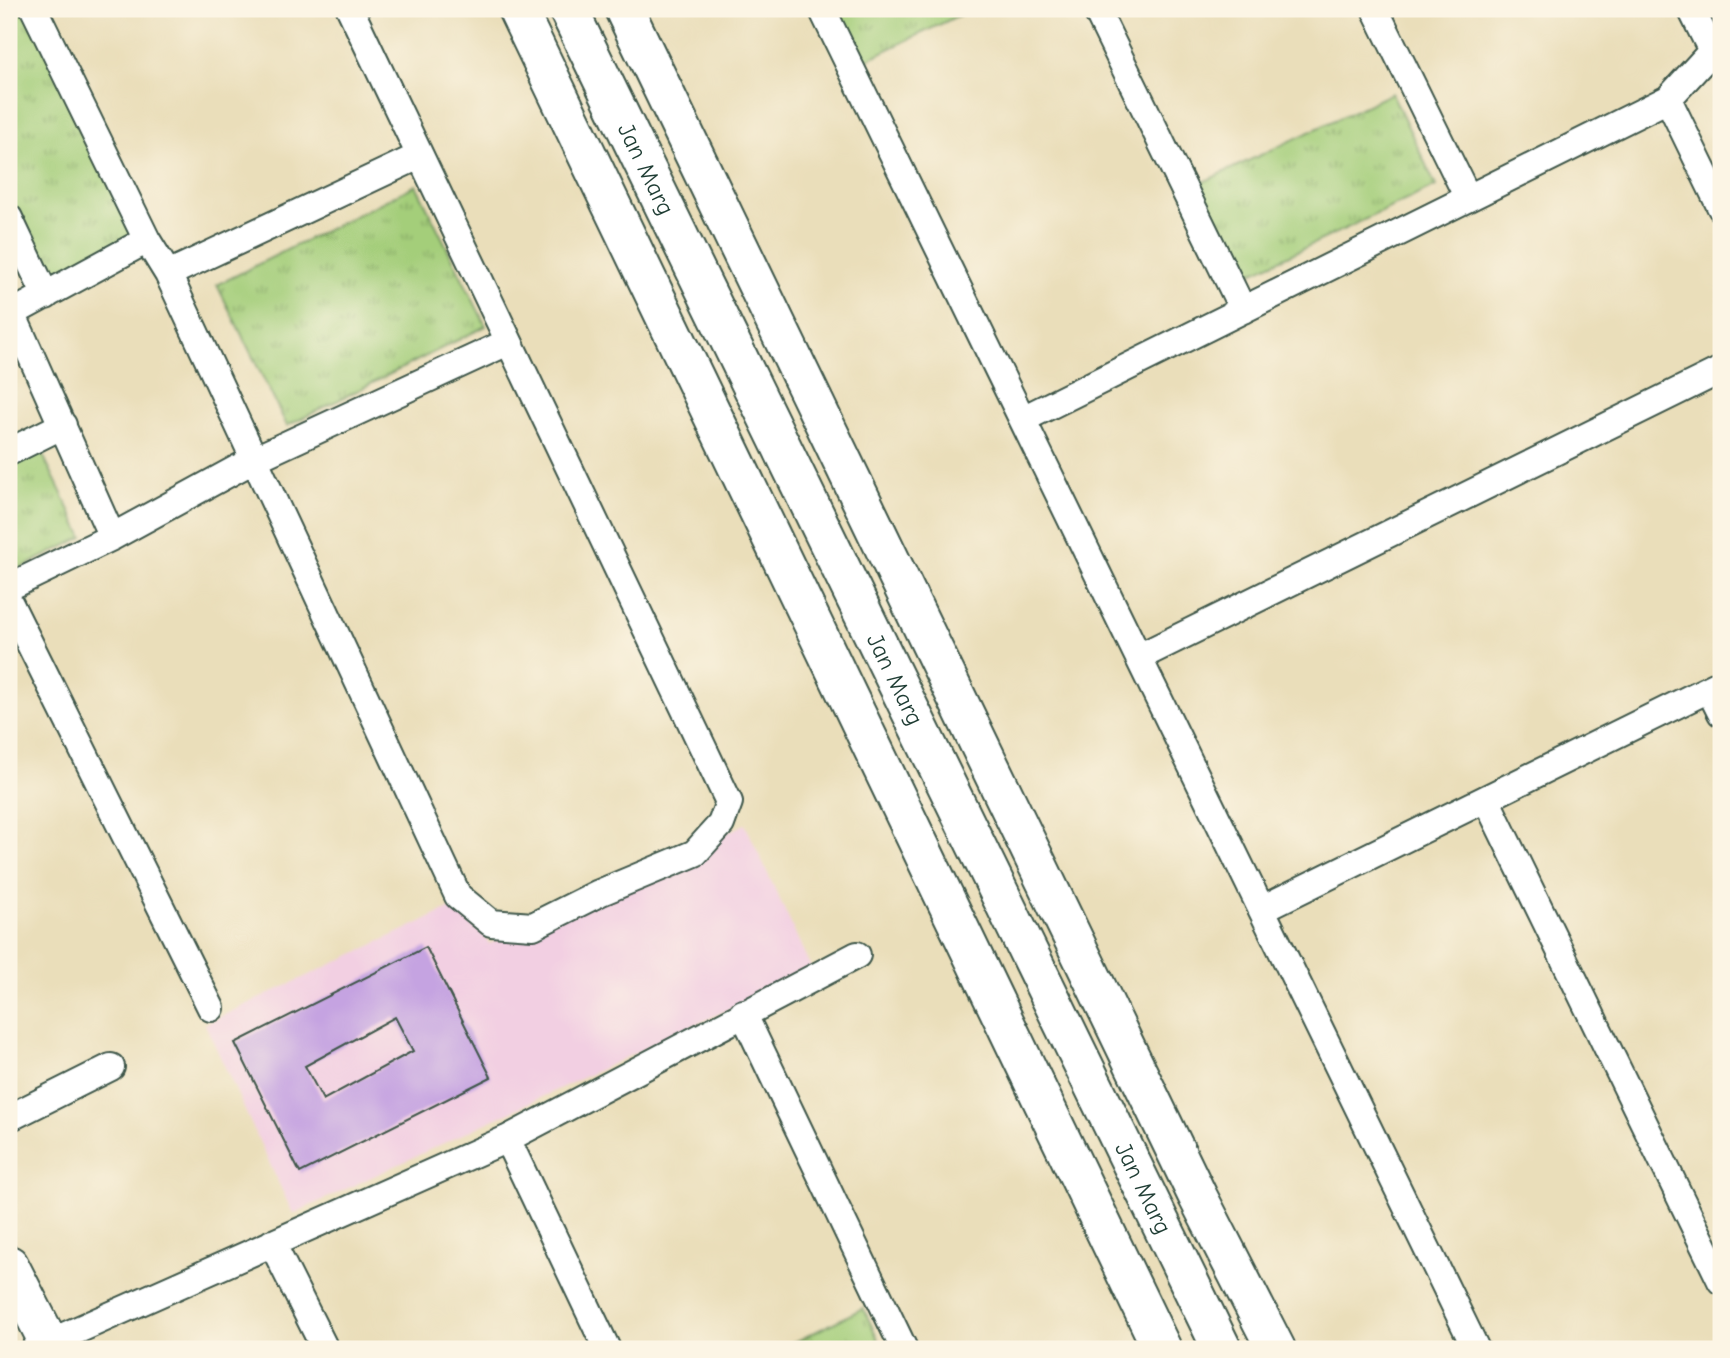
<svg xmlns="http://www.w3.org/2000/svg" width="1730" height="1358" font-family="'Comic Neue',sans-serif">
	<style>
		.built { fill: #f2cfe2 }
		.park { fill: url(#park-tufts); stroke: #628657; stroke-width: 2 }
		.building { fill: #c5a3e1; fill-rule: evenodd }
		.lines { fill: none; stroke-linecap: round; stroke-linejoin: round }
		.street-casing { stroke: #3d5548; stroke-width: 30 }
		.secondary-casing { stroke: #3d5548; stroke-width: 42 }
		.street { stroke: #fff; stroke-width: 26 }
		.secondary { stroke: #fff; stroke-width: 38 }
		.labels { text-anchor: middle; stroke-width: 6; stroke-linejoin: round; paint-order: stroke }
		.street-label { font-size: 24px; fill: #1f3d34; stroke: #fcf5e5 }
	</style>
	<defs>
		<pattern id="park-tufts" width="24" height="20" patternUnits="userSpaceOnUse" patternTransform="scale(1.75)"><rect width="24" height="20" fill="#a4ce7a"/><path d="M3 7l-1-3M5 7V3M7 7l1-3M15 17l-1-3M17 17v-4M19 17l1-3" fill="none" stroke="#85a865"/></pattern>
	</defs>
	<rect width="100%" height="100%" fill="#fcf5e5"/>
	<filter id="ink" filterUnits="userSpaceOnUse"><feTurbulence type="fractalNoise" baseFrequency=".0143" numOctaves="2"/><feDisplacementMap in="SourceGraphic" scale="14" xChannelSelector="R" yChannelSelector="G"/><feConvolveMatrix kernelMatrix="1 2 1 2 8 2 1 2 1" color-interpolation-filters="sRGB"/></filter>
	<filter id="wash" filterUnits="userSpaceOnUse"><feTurbulence type="fractalNoise" baseFrequency=".00686" numOctaves="4" result="noise"/><feDisplacementMap in="SourceGraphic" scale="28" xChannelSelector="R" yChannelSelector="G"/><feGaussianBlur stdDeviation="1.57" result="paint"/><feColorMatrix in="noise" values="0 0 0 0 0 0 0 0 0 0 0 0 0 0 0 0 0 1.4 0 .05"/><feComposite in="paint" operator="in"/></filter>
	<g filter="url(#wash)">
		<rect width="100%" height="100%" fill="#eadeba"/>
		<path class="built" d="M745,824L812,970L293,1214L205,1024L468,900L489,944Z"/>
		<path class="park" d="M9,9H43L151,231L50,280L9,194Z
			M837,9H972L860,63Z
			M1392,93L1436,186L1243,277L1199,184Z
			M416,185L486,326L287,426L217,285Z
			M40,449L83,537L9,574V465Z
			M863,1308L883,1349H781Z"/>
		<g id="blocks">
			<path class="building" d="M426,947L491,1077L300,1173L235,1043ZM395,1017L413,1051L323,1100L305,1066Z"/>
		</g>
	</g>
	<g filter="url(#ink)">
		<use href="#blocks" fill-opacity="0" stroke="#3d5548" stroke-width="2"/>
		<g class="lines">
			<g class="street-casing">
				<path id="street" d="M34,9L147,240L168,274L458,896L491,923L533,926L599,893L695,853L721,824L729,802L350,9
					M822,9L1476,1349
					M1096,9L1243,310
					M1375,9L1468,198
					M1691,9L1712,51
					M1721,47L1712,51L1668,99L1721,208
					M9,218L46,296
					M168,274L419,156
					M12,313L112,537
					M9,315L147,240
					M1023,419L1668,99
					M9,452L63,425
					M9,587L112,537L255,459L508,342
					M9,602L211,1008
					M1139,657L1721,370
					M1709,689L1721,713
					M1486,799L1721,1281
					M1262,909L1721,683
					M743,1013L904,1349
					M9,1118L111,1067
					M507,1139L607,1349
					M272,1243L325,1349
					M35,1349L507,1139L857,955"/>
			</g>
			<g class="secondary-casing">
				<g id="secondary">
					<path d="M517,9L1162,1349"/>
					<path id="s1" d="M568,9L1222,1349"/>
					<path d="M624,9L1198,1197L1276,1349"/>
					<path d="M9,1265L52,1349"/>
				</g>
			</g>
			<use href="#street" class="street"/>
			<use href="#secondary" class="secondary"/>
		</g>
	</g>
	<g class="labels">
		<g class="street-label">
			<text dy="8" stroke="none"><textPath href="#s1" startOffset="178">Jan Marg</textPath></text>
			<text dy="8" stroke="none"><textPath href="#s1" startOffset="746">Jan Marg</textPath></text>
			<text dy="8" stroke="none"><textPath href="#s1" startOffset="1312">Jan Marg</textPath></text>
		</g>
	</g>
	<rect width="1730" height="1358" fill="none" stroke="#fcf5e5" stroke-width="35"/>
</svg>
